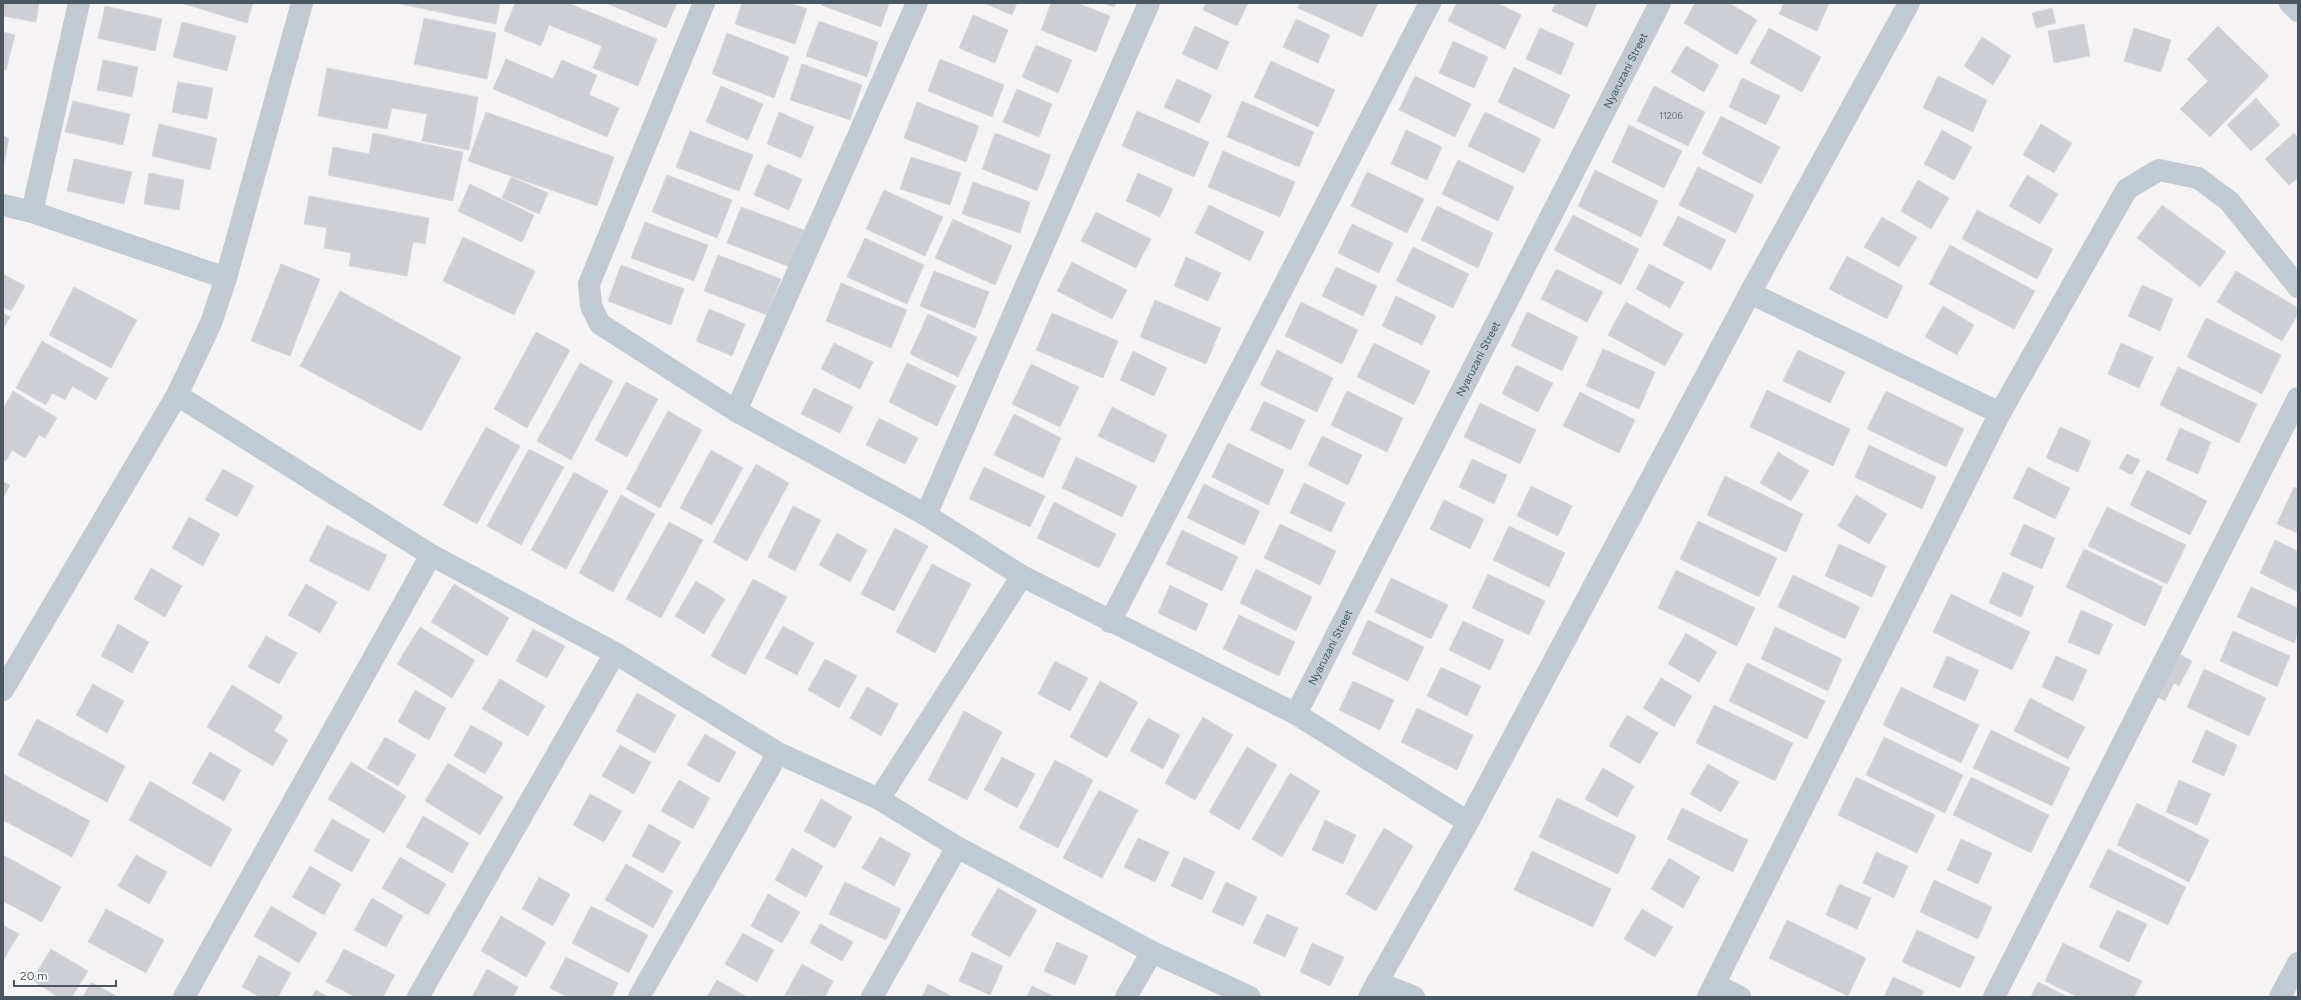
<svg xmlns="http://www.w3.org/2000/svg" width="2301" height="1000" font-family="Figtree,sans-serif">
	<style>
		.building { fill: #cdcfd5; stroke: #d7d9de }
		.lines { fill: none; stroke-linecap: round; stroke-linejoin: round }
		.minor { stroke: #c1cad2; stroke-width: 22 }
		.labels { text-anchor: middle; stroke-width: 4; stroke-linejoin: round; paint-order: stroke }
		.number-label { font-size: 9px; fill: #6b747e }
		.street-label { font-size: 11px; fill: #4a5661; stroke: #fff }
	</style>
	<rect width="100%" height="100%" fill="#f5f3f3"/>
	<path class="building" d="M3,3H39L36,22L3,16Z
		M181,3H253L247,23Z
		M396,3H500L496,24Z
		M515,3H567L657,39L638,86L593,68L602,46L549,25L541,46L504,31Z
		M606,3H677L666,28Z
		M742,3H789L807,9L795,44L735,24Z
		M822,3H889L881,27L821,5Z
		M984,3H1017L1012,15Z
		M1051,3H1077L1110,16L1096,52L1041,30Z
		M1103,3H1116L1114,7Z
		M1206,3H1248L1237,26L1203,10Z
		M1300,3H1378L1362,37L1298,8Z
		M1457,3H1497L1521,15L1505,49L1448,21Z
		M1556,3H1597L1587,27L1552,11Z
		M1695,3H1729L1757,20L1737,55L1684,23Z
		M1784,3H1829L1817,31L1779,14Z
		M105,6L162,19L155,51L98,38Z
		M2052,8L2056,23L2036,28L2032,13Z
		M973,15L1008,30L995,63L959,48Z
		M424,18L496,33L487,79L414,64Z
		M1296,19L1330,35L1318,63L1283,47Z
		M819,21L878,42L867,77L806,56Z
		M182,22L236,36L227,71L173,57Z
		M2084,24L2090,56L2054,63L2048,31Z
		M1195,26L1229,42L1217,70L1182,54Z
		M2218,26L2269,76L2210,137L2180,109L2208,81L2187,59Z
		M1540,28L1574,43L1561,75L1526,59Z
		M1769,28L1821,57L1802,92L1750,63Z
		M2134,28L2171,40L2161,72L2124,61Z
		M3,32L15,35L6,70L3,69Z
		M727,33L789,57L774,98L712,74Z
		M1982,37L2011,56L1993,85L1964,66Z
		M1453,41L1488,57L1474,88L1439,73Z
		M1036,45L1072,60L1058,93L1022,77Z
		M1686,46L1719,65L1704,92L1671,72Z
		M506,59L553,79L562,60L597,75L589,95L619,108L607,137L493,89Z
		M940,59L1004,85L992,117L928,91Z
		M103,60L138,67L132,97L97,90Z
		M1271,61L1335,90L1318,127L1254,97Z
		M802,64L862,85L850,120L790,100Z
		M1514,67L1570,95L1554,129L1498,102Z
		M327,68L478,97L469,150L422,141L427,114L392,108L387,129L318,116Z
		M1415,76L1471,104L1455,137L1399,110Z
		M1938,76L1987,100L1973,132L1923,108Z
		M1742,78L1780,96L1766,125L1729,107Z
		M1177,79L1212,95L1199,123L1164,107Z
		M178,82L213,88L207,119L172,112Z
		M721,86L763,104L748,140L706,122Z
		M1654,86L1705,112L1688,146L1637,121Z
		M1017,89L1052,104L1039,137L1003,122Z
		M2256,98L2280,125L2251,151L2227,125Z
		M73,101L130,114L123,145L65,132Z
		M1242,101L1314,132L1299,167L1227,137Z
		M917,102L979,126L966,162L904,138Z
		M1137,111L1209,142L1194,177L1122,146Z
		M486,112L614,157L597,206L468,161Z
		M779,112L814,127L801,158L767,144Z
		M1485,112L1541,139L1524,173L1468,146Z
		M1721,116L1780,147L1761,184L1702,154Z
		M159,124L217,138L210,170L152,156Z
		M2041,124L2072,143L2054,173L2023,155Z
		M1629,125L1682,151L1664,188L1612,162Z
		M1406,130L1442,147L1427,180L1391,164Z
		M1942,130L1972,147L1954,180L1924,164Z
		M690,131L753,155L739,191L676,167Z
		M373,133L463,152L453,201L328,175L333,147L369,154Z
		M995,133L1051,155L1037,191L982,169Z
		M2294,133L2298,137V178L2289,185L2265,159Z
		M3,136L9,138L3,168Z
		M1223,151L1295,182L1280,217L1208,187Z
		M911,157L961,173L950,205L900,189Z
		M74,159L132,172L124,204L67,191Z
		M1458,160L1514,187L1498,221L1442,194Z
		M767,164L802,179L789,210L754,195Z
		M1698,167L1754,195L1736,233L1679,205Z
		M1595,170L1658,201L1641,237L1578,206Z
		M1367,172L1424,199L1407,233L1351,206Z
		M149,173L184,180L179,210L144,204Z
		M1138,173L1173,189L1160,217L1126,201Z
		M667,175L732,200L717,238L652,212Z
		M2027,175L2058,194L2040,224L2009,206Z
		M511,177L548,193L539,214L502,198Z
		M1918,180L1949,198L1931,229L1901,211Z
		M973,182L1030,202L1020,233L962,214Z
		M470,184L534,215L522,242L458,211Z
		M884,190L943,217L925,256L866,229Z
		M309,196L429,218L425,244L413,242L407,276L349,266L351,253L324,248L327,228L304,224Z
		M1209,205L1264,232L1250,261L1195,233Z
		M2162,205L2226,252L2200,287L2137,238Z
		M1437,206L1493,233L1478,268L1421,240Z
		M741,207L804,230L790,267L727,243Z
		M1977,210L2053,249L2037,279L1962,239Z
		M1096,212L1151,239L1136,268L1081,241Z
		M1573,215L1639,249L1621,285L1554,250Z
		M1678,216L1726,240L1711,270L1663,245Z
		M1882,217L1917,237L1899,267L1864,247Z
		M953,219L1012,246L995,285L935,258Z
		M645,222L708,245L694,281L631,258Z
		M1352,224L1393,243L1379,273L1338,253Z
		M463,237L535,271L514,315L443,281Z
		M865,238L924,265L907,304L847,277Z
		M1950,245L2035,291L2014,329L1929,284Z
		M1413,247L1469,274L1453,308L1396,281Z
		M718,255L781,279L767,315L704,291Z
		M1847,256L1903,286L1887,319L1829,289Z
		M1186,257L1221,273L1208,301L1174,286Z
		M1072,262L1127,290L1112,319L1057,291Z
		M281,264L320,279L290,356L251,341Z
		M1649,264L1684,282L1670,308L1636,289Z
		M621,265L684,289L671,325L608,301Z
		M1336,267L1377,286L1363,316L1322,296Z
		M1556,269L1603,292L1587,322L1541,299Z
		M934,271L989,292L975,328L920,306Z
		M2236,271L2298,308V314L2282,341L2217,302Z
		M3,274L25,286L11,311L3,307Z
		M841,283L907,310L891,348L826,321Z
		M2142,285L2173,299L2160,331L2128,316Z
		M74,287L137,320L111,368L49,335Z
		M340,291L461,357L421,431L300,366Z
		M1396,296L1436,316L1422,345L1382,326Z
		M1155,300L1221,328L1206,364L1140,337Z
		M1301,302L1358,330L1342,364L1285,336Z
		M1626,302L1683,334L1665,366L1608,335Z
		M1943,306L1974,325L1957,355L1925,337Z
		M709,309L745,324L732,356L696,341Z
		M1527,312L1578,337L1562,371L1511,346Z
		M3,313L10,317L3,329Z
		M1052,313L1118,341L1103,378L1036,350Z
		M928,314L977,337L958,377L910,354Z
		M2206,318L2281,355L2262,394L2187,357Z
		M536,332L570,350L527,428L494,409Z
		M42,341L108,378L96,400L72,386L65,400L52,393L46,405L16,388Z
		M834,343L873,362L860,389L821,369Z
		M1374,343L1430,371L1414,405L1357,377Z
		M2121,343L2153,357L2139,388L2108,374Z
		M1603,349L1655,372L1639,409L1586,386Z
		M1277,350L1333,378L1317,412L1260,385Z
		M1798,350L1845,372L1830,403L1783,381Z
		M1133,351L1167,368L1154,396L1120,380Z
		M580,363L613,381L571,460L537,441Z
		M907,363L956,386L937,426L889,402Z
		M1031,364L1079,387L1060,427L1012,404Z
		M1516,365L1553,383L1538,412L1502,394Z
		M2178,367L2257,404L2239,443L2160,405Z
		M626,382L658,399L627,457L595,440Z
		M814,388L853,407L840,433L801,414Z
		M1767,390L1850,429L1833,466L1750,427Z
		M13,391L57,418L45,438L39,435L25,458L12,450L6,461L3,459V409Z
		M1347,391L1403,418L1387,452L1331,425Z
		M1886,391L1964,429L1946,467L1867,429Z
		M1580,392L1635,420L1619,453L1563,426Z
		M1264,401L1305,420L1291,450L1250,430Z
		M1480,403L1536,430L1520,464L1464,437Z
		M1112,407L1167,435L1154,463L1098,436Z
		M668,411L702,430L660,508L626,489Z
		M1014,414L1061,438L1043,478L994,455Z
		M879,418L918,438L905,464L866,445Z
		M486,427L520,446L477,524L443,505Z
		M2060,427L2091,441L2078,472L2046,458Z
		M2180,428L2211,442L2198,474L2166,460Z
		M1322,436L1362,455L1348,485L1308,465Z
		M1228,443L1284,470L1268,505L1212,477Z
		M1869,445L1936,477L1922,509L1855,477Z
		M529,449L564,467L521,545L487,526Z
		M711,450L743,468L712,525L680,508Z
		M1778,452L1809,471L1791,501L1760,483Z
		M2127,454L2140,460L2132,475L2119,468Z
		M1076,457L1137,486L1122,517L1062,488Z
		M1472,459L1507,475L1494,504L1459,487Z
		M756,464L789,483L747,561L713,542Z
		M984,467L1045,496L1030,527L969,499Z
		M2028,467L2070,488L2055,519L2013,498Z
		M223,469L254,486L237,517L205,500Z
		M2147,470L2207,501L2190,535L2130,505Z
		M574,472L608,491L566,569L531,550Z
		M1725,476L1803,514L1786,552L1707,515Z
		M3,482L10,485L3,498Z
		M1304,483L1345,503L1331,532L1290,513Z
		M1204,484L1260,511L1244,545L1187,518Z
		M1531,486L1572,506L1558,536L1517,516Z
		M2294,487L2298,489V533L2277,524Z
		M621,495L655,514L613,592L579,573Z
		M1856,495L1887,514L1869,544L1838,526Z
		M1444,500L1484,519L1470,549L1430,529Z
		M1054,502L1116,534L1099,568L1037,538Z
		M793,506L821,520L795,571L768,557Z
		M2107,507L2186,545L2167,584L2088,546Z
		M189,517L220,534L203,566L172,548Z
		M1698,521L1777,558L1759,597L1680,559Z
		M669,522L703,540L661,618L626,599Z
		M1280,524L1336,551L1320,585L1264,558Z
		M2024,524L2055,538L2042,569L2010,555Z
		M327,525L387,555L369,591L309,561Z
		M1509,526L1565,553L1549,587L1493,560Z
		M895,528L928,546L894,611L861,594Z
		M1182,530L1238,557L1222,591L1166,564Z
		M837,533L867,550L850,582L819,565Z
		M2275,540L2298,551V592L2260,573Z
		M1839,544L1886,566L1872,597L1825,576Z
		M2084,549L2163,587L2145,626L2066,587Z
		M932,564L971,584L935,653L896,632Z
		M151,568L182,586L165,617L134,599Z
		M1256,569L1312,597L1296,631L1240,603Z
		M1676,570L1755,608L1737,646L1658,608Z
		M2003,572L2034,586L2021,617L1989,603Z
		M1488,574L1545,601L1529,635L1472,608Z
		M1793,575L1860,607L1845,639L1778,607Z
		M1391,578L1448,605L1431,639L1375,612Z
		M753,579L787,597L745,675L711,656Z
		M696,581L725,599L704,634L675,616Z
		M306,584L337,602L320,633L288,615Z
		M454,584L509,618L487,656L431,622Z
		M1170,585L1208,604L1196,631L1158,613Z
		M2251,587L2298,608V633L2294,643L2237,617Z
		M1951,594L2030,632L2012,670L1933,632Z
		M2081,610L2113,624L2099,655L2068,642Z
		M1239,615L1295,642L1279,676L1223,649Z
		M1368,620L1424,647L1408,681L1352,654Z
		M1463,621L1504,640L1490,670L1449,650Z
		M118,624L149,642L132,673L101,656Z
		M783,626L814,643L797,675L765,658Z
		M420,627L475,660L452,698L397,664Z
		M1775,627L1842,659L1828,691L1761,659Z
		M533,629L565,646L547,678L516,661Z
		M2233,631L2290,656L2277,687L2220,661Z
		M1686,633L1717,652L1699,682L1668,664Z
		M266,636L297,653L279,684L248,667Z
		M2177,653L2192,661L2179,686L2174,683L2165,701L2156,696Z
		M1947,656L1979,670L1965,701L1933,687Z
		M2056,656L2087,670L2073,701L2042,687Z
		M825,659L857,676L839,708L808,690Z
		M1055,661L1088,678L1070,711L1038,694Z
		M1747,663L1825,701L1807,739L1729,701Z
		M1441,667L1481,686L1467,716L1427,696Z
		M2204,669L2266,698L2249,736L2187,707Z
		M1661,678L1692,696L1674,727L1643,708Z
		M500,679L545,706L528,736L482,709Z
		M1100,681L1138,702L1107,758L1070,737Z
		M1353,681L1394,700L1380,730L1339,710Z
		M93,684L124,701L107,733L76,715Z
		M232,685L283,716L274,731L288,740L273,766L207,727Z
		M867,687L898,704L881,736L850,718Z
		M1901,687L1979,725L1961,763L1883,725Z
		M415,690L446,708L429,740L398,722Z
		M637,693L676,715L655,753L616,731Z
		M2030,698L2085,727L2068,759L2014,731Z
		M1714,705L1793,743L1775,781L1696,743Z
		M1417,708L1473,735L1457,770L1401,742Z
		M964,711L1002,732L967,800L928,780Z
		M1627,715L1658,733L1640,764L1609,746Z
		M1203,717L1233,735L1195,800L1165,783Z
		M1148,718L1180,735L1163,769L1130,751Z
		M37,719L125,766L107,802L18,755Z
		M471,725L503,743L485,774L454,756Z
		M1991,730L2070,768L2052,806L1973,768Z
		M2206,730L2237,745L2224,776L2192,762Z
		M705,734L736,752L719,783L687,765Z
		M385,737L416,755L398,786L367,768Z
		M1884,737L1963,775L1945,813L1866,775Z
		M620,745L651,762L634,794L602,776Z
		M1247,747L1277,765L1239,830L1209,812Z
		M210,752L241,770L224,801L192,783Z
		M1002,757L1035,774L1017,808L984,790Z
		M1055,760L1093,780L1058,848L1019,828Z
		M351,762L406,796L384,833L328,799Z
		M448,763L503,797L480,835L425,801Z
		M1708,764L1739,782L1721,812L1690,794Z
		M1603,768L1634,786L1617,817L1585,799Z
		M1290,773L1320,791L1282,857L1252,839Z
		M3,774L90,821L72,857L3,820Z
		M1856,777L1935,815L1917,853L1838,815Z
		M1971,777L2049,815L2031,853L1953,815Z
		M679,780L710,798L693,829L661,811Z
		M2179,780L2211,794L2197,825L2166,812Z
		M150,781L232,829L211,867L129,820Z
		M1099,790L1138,810L1102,878L1063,858Z
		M590,794L622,811L604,842L573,825Z
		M1557,798L1636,836L1618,874L1539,837Z
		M821,799L852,817L835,848L804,831Z
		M2137,803L2209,840L2189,882L2117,845Z
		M1682,808L1748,840L1733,872L1667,839Z
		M423,816L469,843L452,873L406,847Z
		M332,819L370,840L352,872L314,851Z
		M1325,820L1356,835L1343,864L1312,850Z
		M649,824L681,842L663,873L632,856Z
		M1384,828L1413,846L1376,911L1346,894Z
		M880,837L911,854L894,886L862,868Z
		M1138,838L1169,852L1155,882L1124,867Z
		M1961,839L1992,853L1978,884L1947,870Z
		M792,848L823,866L806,897L775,880Z
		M2108,849L2186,887L2168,925L2089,887Z
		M1532,851L1611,889L1593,927L1514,890Z
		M1876,852L1908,866L1894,898L1863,883Z
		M3,855L61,887L42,922L3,901Z
		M136,855L167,872L149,904L118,886Z
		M400,857L446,884L428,915L382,888Z
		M1184,857L1215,872L1202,900L1171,886Z
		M1669,858L1700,877L1683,908L1651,889Z
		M626,864L673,891L653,928L605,900Z
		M310,866L341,884L324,915L292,897Z
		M539,877L570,894L553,926L522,909Z
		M1934,880L1992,907L1978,939L1920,912Z
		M845,882L901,909L886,940L829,914Z
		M1226,882L1257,897L1243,926L1212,912Z
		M1839,884L1871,898L1857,929L1826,915Z
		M998,888L1037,910L1010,957L971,935Z
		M768,894L800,912L782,943L751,926Z
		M372,898L403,916L386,947L354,930Z
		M271,906L317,933L299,963L254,936Z
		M591,906L648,935L629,973L572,943Z
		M106,909L164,940L146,973L88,942Z
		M1642,909L1673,927L1655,957L1624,939Z
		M2117,910L2147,924L2129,962L2099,947Z
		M1267,914L1298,928L1285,957L1253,943Z
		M501,916L546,942L526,977L481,951Z
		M1787,920L1866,958L1848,996L1769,958Z
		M820,924L853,942L842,961L810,943Z
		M3,925L19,934L3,961Z
		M1917,930L1975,957L1960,988L1902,962Z
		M743,933L774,950L757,982L725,964Z
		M1057,942L1088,956L1075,985L1044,971Z
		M1312,943L1344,957L1330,986L1300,972Z
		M2063,943L2142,981L2134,997H2078L2045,981Z
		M51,949L88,971L72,997H58L32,980Z
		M344,949L395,975L383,997H356L326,982Z
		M972,952L1003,966L990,995L959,981Z
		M259,955L291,973L278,997H260L242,987Z
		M566,957L618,983L612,997H568L550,988Z
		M802,964L833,981L825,997L785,995Z
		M487,969L518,987L513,997H472Z
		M1893,977L1924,991L1921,997H1884Z
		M717,980L747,997H707Z
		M91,982L118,997H83Z
		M2038,982L2068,997H2031Z
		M928,984L953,997H922Z
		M1032,986L1055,997H1027Z
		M316,990L328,997H312Z"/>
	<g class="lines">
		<g class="minor">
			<path d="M704,3L589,284L591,306L600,324L736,411L926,515L1022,576L1296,714L1468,822"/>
			<path d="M2290,3L2298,11"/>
			<path d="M3,205L32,212L226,278"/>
			<path d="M32,212L79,3"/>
			<path d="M1750,293L2000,413"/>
			<path d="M177,395L431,555L615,653L778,753L879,799L957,847L1152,952L1250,997"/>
			<path d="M736,411L917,3"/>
			<path d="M926,515L1149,3"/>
			<path d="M1110,622L1430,3"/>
			<path d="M3,690L177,395L211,323L226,278L302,3"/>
			<path id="s1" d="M1296,714L1660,3"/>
			<path d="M879,799L1022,576"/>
			<path d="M1377,982L1414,997"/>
			<path d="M1716,985L1740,997"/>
			<path d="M184,997L431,555"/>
			<path d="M418,997L615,653"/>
			<path d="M639,997L778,753"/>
			<path d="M872,997L957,847"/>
			<path d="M1126,997L1152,952"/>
			<path d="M1369,997L1468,822L1750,293L1909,3"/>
			<path d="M1708,997L2000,413L2127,189L2159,170L2198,178L2229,201L2298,287"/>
			<path d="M1994,997L2298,398"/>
			<path d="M2280,997L2298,963"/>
		</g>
	</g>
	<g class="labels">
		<g class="number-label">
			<text x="1671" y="119">11206</text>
		</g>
		<g class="street-label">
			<text dy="4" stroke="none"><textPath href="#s1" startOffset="723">Nyaruzani Street</textPath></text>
			<text dy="4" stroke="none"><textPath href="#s1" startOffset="399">Nyaruzani Street</textPath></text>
			<text dy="4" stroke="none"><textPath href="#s1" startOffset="75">Nyaruzani Street</textPath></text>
		</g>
	</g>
	<rect width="2301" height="1000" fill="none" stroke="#4a5661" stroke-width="8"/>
	<path d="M14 980v6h102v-6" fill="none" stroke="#4a5661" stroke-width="2"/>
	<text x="20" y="980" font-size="12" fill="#4a5661" stroke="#ffffff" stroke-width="3" paint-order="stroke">20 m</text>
</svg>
